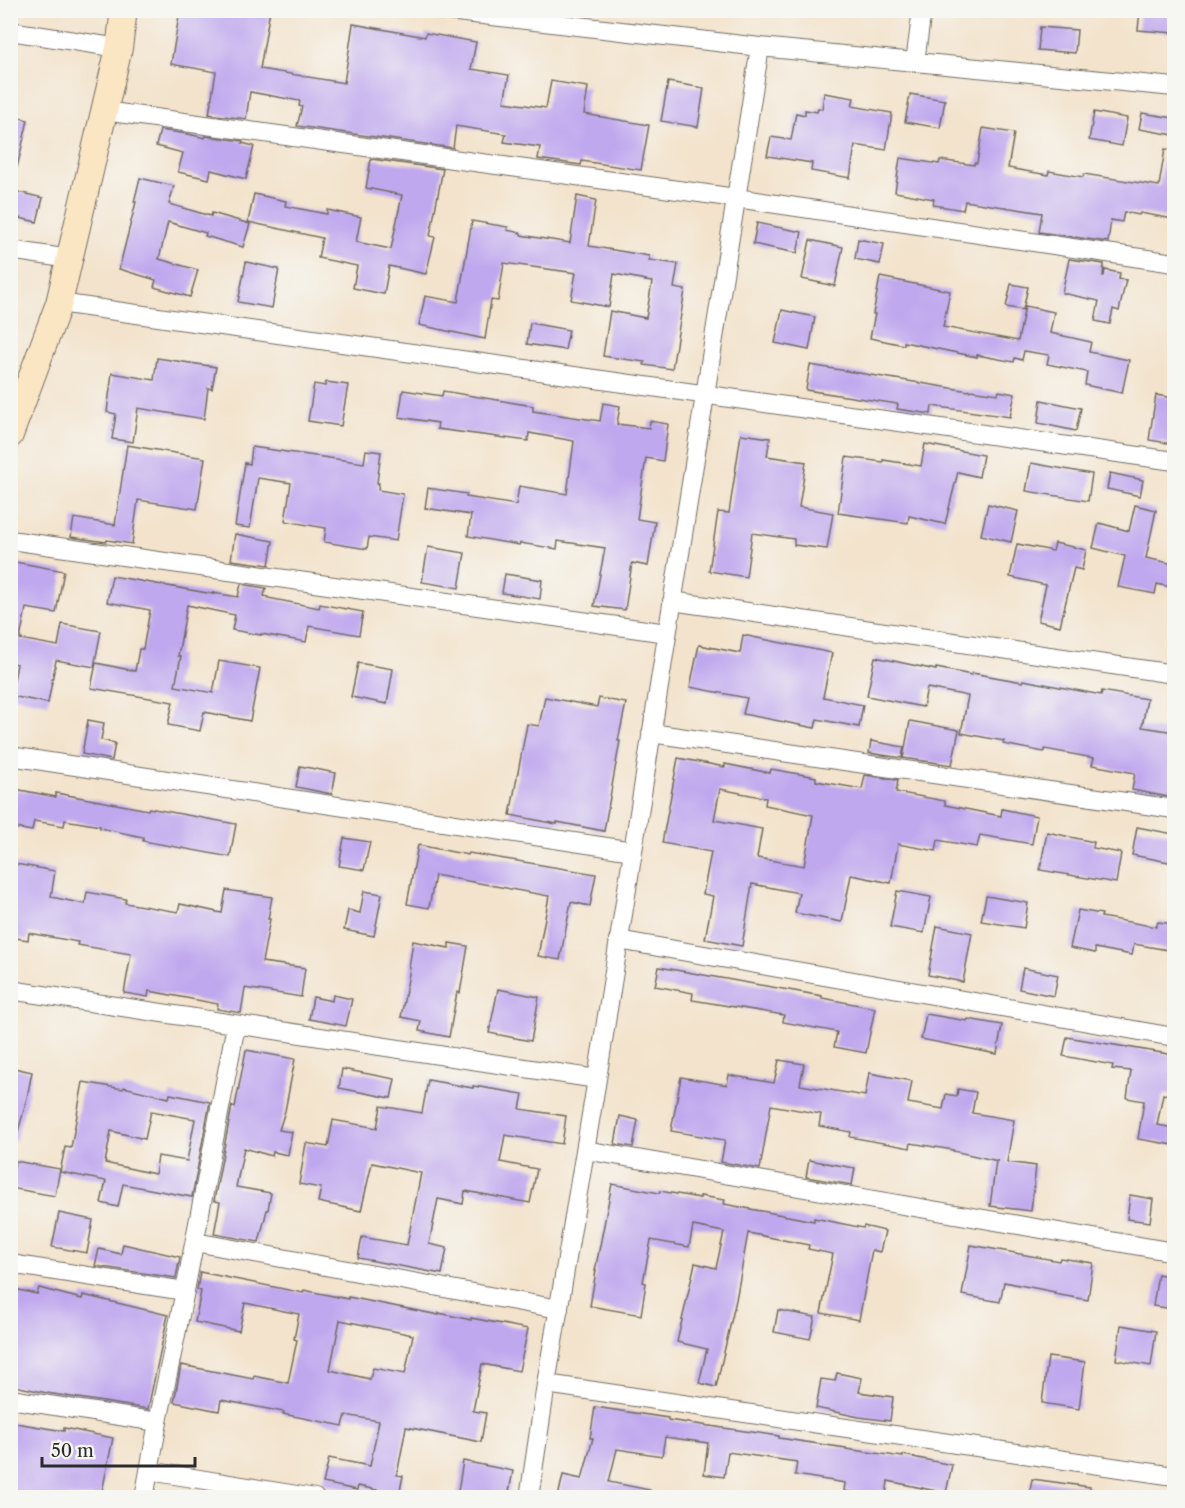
<svg xmlns="http://www.w3.org/2000/svg" width="1185" height="1508" font-family="'Libre Caslon Text',serif">
	<style>
		.building { fill: #c0a8ee; fill-rule: evenodd }
		.lines { fill: none; stroke-linecap: round; stroke-linejoin: round }
		.street-casing { stroke: #716b63; stroke-width: 20 }
		.secondary-casing { stroke: #716b63; stroke-width: 28 }
		.street { stroke: #fff; stroke-width: 18 }
		.secondary { stroke: #fbe6c4; stroke-width: 26 }
	</style>
	<rect width="100%" height="100%" fill="#f6f6f2"/>
	<filter id="ink" filterUnits="userSpaceOnUse"><feTurbulence type="fractalNoise" baseFrequency=".0167" numOctaves="2"/><feDisplacementMap in="SourceGraphic" scale="12" xChannelSelector="R" yChannelSelector="G"/><feConvolveMatrix kernelMatrix="1 2 1 2 8 2 1 2 1" color-interpolation-filters="sRGB"/></filter>
	<filter id="wash" filterUnits="userSpaceOnUse"><feTurbulence type="fractalNoise" baseFrequency=".008" numOctaves="4" result="noise"/><feDisplacementMap in="SourceGraphic" scale="24" xChannelSelector="R" yChannelSelector="G"/><feGaussianBlur stdDeviation="1.35" result="paint"/><feColorMatrix in="noise" values="0 0 0 0 0 0 0 0 0 0 0 0 0 0 0 0 0 1.4 0 .05"/><feComposite in="paint" operator="in"/></filter>
	<g filter="url(#wash)">
		<rect width="100%" height="100%" fill="#f3e3cc"/>
		<g id="blocks">
			<path class="building" d="M180,10H198L228,16L229,10H270L260,69L344,83L353,24L425,37L426,33L476,42L471,69L509,75L504,102L546,108L551,81L588,87L584,114L649,125L641,170L582,161L581,165L538,159L540,147L504,142L506,134L456,126L453,148L297,126L302,107L299,106L300,101L250,92L246,119L209,114L216,72L171,64Z
				M1140,10H1174V33L1138,30Z
				M1040,27L1077,30L1075,53L1038,50Z
				M668,82L704,88L698,127L661,121Z
				M824,93L854,98L852,106L892,113L886,150L855,145L850,178L811,171L812,163L767,156L771,137L791,140L796,113L805,115V110L817,112L818,108L822,109Z
				M910,94L945,100L940,128L905,122Z
				M1094,112L1127,118L1122,146L1089,140Z
				M1142,113L1174,118V135L1139,129Z
				M10,115L28,120L17,168L10,167Z
				M983,128L1014,133L1008,168L1048,175L1049,171L1083,177L1084,174L1159,186L1165,149L1174,150V219L1140,213L1139,215L1124,212L1122,222L1111,220L1108,242L1039,232L1042,213L965,201L963,210L933,205L934,199L895,192L900,158L939,164L940,160L974,165V163H977Z
				M160,130L188,134L205,138L206,136L243,141L242,143L254,146L246,179L211,170L209,179L178,172L183,153L156,146Z
				M371,159L443,169L430,236L435,237L426,274L389,266L384,294L353,288L357,266L318,258L322,238L248,222L254,194L286,201L285,206L327,214V210L361,217L356,242L391,249L402,195L366,188Z
				M140,178L174,186L169,204L211,216L212,213L250,224L243,247L205,236L206,233L168,222L159,259L198,270L190,297L154,287L156,280L119,269L136,202H134Z
				M10,190L43,198L37,222L10,216Z
				M577,196L596,200L589,246L649,256V260L678,264L674,288L685,290L672,369L644,365L645,362L603,356L610,311L646,318L652,282L645,281L646,280L614,274L609,307L571,300L576,273L504,263L498,301L491,300L485,339L419,325L425,296L458,302L472,221L508,227L507,230L521,233V235L570,243Z
				M757,223L802,232L797,253L753,244Z
				M858,239L884,244L880,264L855,259Z
				M810,240L843,247L835,286L802,279Z
				M1069,259L1104,264L1103,276H1104L1105,270L1120,273L1119,279L1126,280L1119,311L1113,309L1110,324L1095,321L1099,301L1062,293Z
				M246,262L279,269L272,308L238,302Z
				M880,277L950,291L943,327L1018,341L1025,306L1054,312L1050,333L1091,342L1089,352L1129,360L1122,393L1085,385L1087,372L1047,364L1049,355L1024,351L1022,360L1015,358L1014,362L977,355V357L904,342V345L870,338L875,314H873Z
				M1011,284L1028,287L1023,310L1006,307Z
				M782,310L815,317L809,350L775,343Z
				M530,323L569,330L565,350L527,344Z
				M157,358L216,367L212,389L208,388L204,419L138,408L133,442L112,439L116,414L107,412L112,373L154,380Z
				M810,365L969,391L970,390L998,394L999,391L1015,394L1010,417L932,406L931,414L897,409L898,404L806,390Z
				M326,382L348,385L341,426L308,421L314,384L325,386Z
				M403,390L442,396L443,391L533,406V411L600,421L603,403L620,406L617,424L649,428L650,421L668,424L663,461L646,458L637,519L655,522L648,566L632,563L625,610L594,606L605,548L558,541L557,549L520,543L519,545L468,536L471,515L425,508L428,488L467,494L466,497L516,505L519,486L567,494L574,441L529,433L528,441L437,429L438,423L399,417Z
				M1156,395L1174,398V444L1149,440Z
				M1041,400L1081,408L1076,431L1038,423Z
				M741,434L770,438L767,456L806,462L799,507L833,513L827,549L794,545V539L752,533L746,577L709,571L718,512L729,513Z
				M925,444L983,455L979,477L958,472L945,524L909,516L908,523L838,513L846,457L883,462V460L921,466Z
				M127,445L205,458L197,509L138,500L132,544L107,540L106,542L71,537L74,518L115,525Z
				M252,447L364,463L366,450L381,452L377,483H379L378,490L403,494L396,541L369,537L367,549L324,542L326,528L285,521L291,483L258,478L250,528L235,526L245,463L250,464Z
				M1031,463L1092,474L1088,501L1026,491Z
				M1110,473L1143,480L1140,496L1107,489Z
				M988,504L1018,511L1011,542L981,535Z
				M1135,505L1156,510L1146,558L1174,564V588L1157,584L1155,594L1118,587L1125,556L1093,548L1099,523L1129,531Z
				M235,534L273,541L269,565L231,560Z
				M1055,543L1086,550L1082,570L1074,568L1060,626L1038,621L1046,585L1010,577L1017,544L1053,551Z
				M428,547L465,553L459,588L422,582Z
				M10,561L64,571L56,613L26,608L20,639L58,646L62,624L101,631L94,667L56,660L48,703L11,696L17,664L10,663Z
				M505,574L542,580L540,599L502,593Z
				M112,576L213,594V593L238,597L241,584L266,588L264,596L268,597V598L319,608L320,604L363,612L359,635L309,626L306,642L261,634V635L232,630L235,615L187,605L178,656H181L175,686L213,693L219,661L260,668L250,721L204,712L200,731L168,725L173,702L91,688L96,663L135,671L139,649H143L150,610L107,602Z
				M743,635L832,653L823,697L863,705L859,727L817,719L815,728L743,714L747,698L690,687L699,645L740,653Z
				M875,657L936,670V668L972,675V673L1023,682V680L1101,695L1102,691L1147,699L1142,727L1174,732V798L1132,790L1135,773L1092,765L1094,758L1045,749L1044,752L1003,744L1004,741L961,733L968,696L927,688L923,707L867,696Z
				M358,663L393,669L387,704L351,697Z
				M545,697L597,707L599,698L626,703L618,741H620L604,831L557,822V824L510,815L527,724L539,726Z
				M88,720L104,723L101,740L115,743L112,760L82,754Z
				M910,721L959,730L952,765L903,758Z
				M871,741L904,747L902,758L869,753Z
				M678,758L725,767V764L770,773L771,769L816,777V781L862,789L865,775L898,780L896,792L945,801V805L1001,816L1002,809L1037,816L1032,844L980,835L977,847L938,840L936,851L898,844L891,883L851,875L842,922L795,913L799,893L752,884L742,946L705,939L713,896L703,894L711,852L662,843ZM720,789L766,798L765,805L813,815L804,866L757,858L762,829L714,820Z
				M300,766L336,773L332,794L296,787Z
				M10,788L56,797V793L148,810L149,808L236,824L230,857L143,841V837L100,828V826L65,820L64,826L34,821L32,831L10,827Z
				M1137,827L1174,834V863L1132,855Z
				M1047,832L1094,842L1093,848L1121,853L1116,883L1040,870Z
				M344,838L370,842L364,870L339,866Z
				M418,845L468,855L469,853L596,874L590,906L571,902L560,960L538,956L549,896L435,875L429,908L407,904Z
				M10,863L55,871L51,897L85,904L87,892L126,899L125,903L178,912L180,904L222,913L226,890L272,897L268,919H270L262,962L305,968L301,997L245,988L241,1013L217,1009L218,1004L149,991L148,997L124,993L131,954L77,945L78,942L29,933L28,940L10,937Z
				M364,891L382,894L374,936L344,930L348,910L360,913Z
				M897,891L931,897L924,933L890,927Z
				M986,896L1028,903L1024,928L981,921Z
				M1078,910L1102,914L1101,917L1156,927L1158,922L1174,924V951L1134,944L1132,955L1095,948V953L1070,948Z
				M937,926L972,933L963,982L928,975Z
				M413,941L449,948V943L468,946L460,993L457,992L449,1037L419,1031L421,1021L401,1017L410,968H409Z
				M659,967L822,996V998L875,1008L866,1053L834,1047L837,1032L783,1022L784,1015L692,1000L693,993L655,986Z
				M1023,968L1058,975L1054,996L1019,989Z
				M498,989L539,997L531,1041L489,1033Z
				M333,995L352,999L346,1026L309,1019L313,997L332,1001Z
				M926,1014L967,1021L968,1019L1002,1025L997,1054L921,1039Z
				M1067,1037L1174,1055V1072L1171,1095L1163,1094L1157,1125L1174,1128V1145L1138,1139L1144,1101L1127,1098L1131,1071L1112,1069L1113,1065L1063,1056Z
				M246,1050L295,1059L285,1111L279,1130L292,1132L288,1155L273,1152L272,1156L244,1148L236,1187L271,1193L268,1210H267L259,1242L214,1234L220,1202L214,1201L232,1106L235,1107Z
				M779,1060L804,1064L800,1085L865,1096L869,1073L912,1081L908,1103L943,1109L946,1094L957,1096L958,1089L976,1092L972,1113L1014,1120L1007,1162L1036,1166L1031,1211L990,1206L996,1161H998L953,1151V1150L911,1143L910,1148L850,1137L851,1132L819,1126L821,1114L771,1105L760,1169L721,1162L725,1140L671,1131L681,1077L727,1085L729,1075L774,1083Z
				M10,1067L32,1072L26,1103L15,1142L10,1141Z
				M342,1069L395,1079L391,1098L339,1088Z
				M428,1080L473,1088V1086L523,1094L520,1109L566,1116L562,1144L505,1135L500,1162L537,1169L530,1203L465,1191L463,1204L438,1199L429,1244L447,1248L442,1274L358,1258L362,1237L407,1245L421,1173L372,1163L361,1211L318,1202L321,1188L299,1184L306,1143L328,1147L333,1120L377,1128L381,1106L422,1113Z
				M83,1082L123,1089L124,1087L169,1098L170,1094L210,1102L192,1197L123,1184L118,1207L101,1203L106,1181L60,1172L65,1147L71,1148ZM151,1111L195,1119L187,1161L158,1156L155,1174L105,1163L111,1131L145,1139Z
				M620,1116L638,1120L633,1147L615,1144Z
				M809,1160L855,1168L852,1185L806,1177Z
				M15,1161L60,1169L55,1196L10,1188Z
				M612,1184L659,1193L660,1191L700,1198V1196L725,1200L724,1204L814,1221V1218L863,1228L864,1226L885,1231L880,1252L872,1250L859,1320L821,1313L833,1254L808,1249L809,1245L748,1233L736,1300L716,1387L699,1383L707,1349L677,1342L695,1263L716,1268L724,1232L693,1226L689,1247L651,1240L643,1282L646,1283L641,1315L590,1306L596,1271H595Z
				M1130,1195L1153,1199L1150,1222L1127,1219Z
				M59,1213L93,1220L87,1253L52,1247Z
				M123,1244L180,1257L176,1278L95,1266L99,1249L121,1254Z
				M971,1245L1059,1261L1060,1258L1093,1263L1088,1300L1054,1294L1055,1292L1004,1282L1000,1302L962,1295Z
				M200,1272L303,1293L304,1290L348,1299V1297L439,1315V1313L471,1320V1318L528,1329L519,1371L482,1364L473,1411L486,1413L481,1442L406,1427L397,1475L403,1476L399,1495L358,1486L357,1490L323,1483L329,1458L370,1466L379,1421L346,1415L343,1426L283,1414L284,1412L221,1400L219,1411L174,1402L181,1365L253,1379L254,1376L288,1383L297,1340L294,1339L299,1314L245,1303L239,1331L195,1322L201,1291L197,1290ZM340,1320L413,1335L405,1374L373,1368L370,1379L330,1370Z
				M1158,1274L1174,1277V1309L1153,1306Z
				M10,1288L37,1294L39,1288L82,1299L83,1295L168,1315L148,1409L47,1393L10,1385Z
				M778,1310L815,1317L810,1339L774,1332Z
				M1121,1325L1156,1331L1151,1366L1116,1360Z
				M1048,1357L1085,1362L1079,1409L1042,1403Z
				M837,1373L862,1378L859,1392L893,1397L890,1421L859,1417L816,1408L821,1379L835,1381Z
				M595,1407L668,1418V1420L779,1436V1438L846,1448V1449L903,1457V1455L952,1465L946,1493L888,1481L886,1497L844,1491L845,1483L795,1475L797,1462L728,1452L724,1477L704,1474L708,1443L665,1437L662,1456L617,1449L609,1482L650,1490L649,1497H558L563,1475L582,1479L593,1438H590Z
				M10,1422L64,1431V1428L113,1438L101,1497H10Z
				M463,1461L513,1471L508,1497H457Z
				M1032,1479L1090,1487V1497H1029Z"/>
		</g>
	</g>
	<g filter="url(#ink)">
		<use href="#blocks" fill-opacity="0" stroke="#716b63" stroke-width="1.5"/>
		<g class="lines">
			<g class="street-casing">
				<path id="street" d="M439,10L760,47L1174,87
					M10,31L119,48
					M915,62L922,10
					M104,111L736,198L1174,263
					M10,250L70,259
					M59,303L1174,461
					M10,540L667,633
					M672,601L1174,674
					M651,733L1174,809
					M10,756L633,851
					M618,940L1174,1037
					M10,990L597,1079
					M585,1150L1174,1252
					M195,1242L559,1309
					M10,1264L185,1291
					M546,1384L1174,1476
					M10,1399L158,1422
					M150,1471L315,1498
					M144,1498L158,1422L185,1291L236,1025
					M529,1498L546,1384L597,1079L760,47"/>
			</g>
			<g class="secondary-casing">
				<path id="secondary" d="M10,435L59,303L119,48L124,10"/>
			</g>
			<use href="#street" class="street"/>
			<use href="#secondary" class="secondary"/>
		</g>
	</g>
	<rect width="1185" height="1508" fill="none" stroke="#f6f6f2" stroke-width="36"/>
	<path d="M42 1457v9h153v-9" fill="none" stroke="#2b2b2b" stroke-width="3"/>
	<text x="51" y="1457" font-size="18" fill="#2b2b2b" stroke="#f6f6f2" stroke-width="4.5" paint-order="stroke">50 m</text>
</svg>
